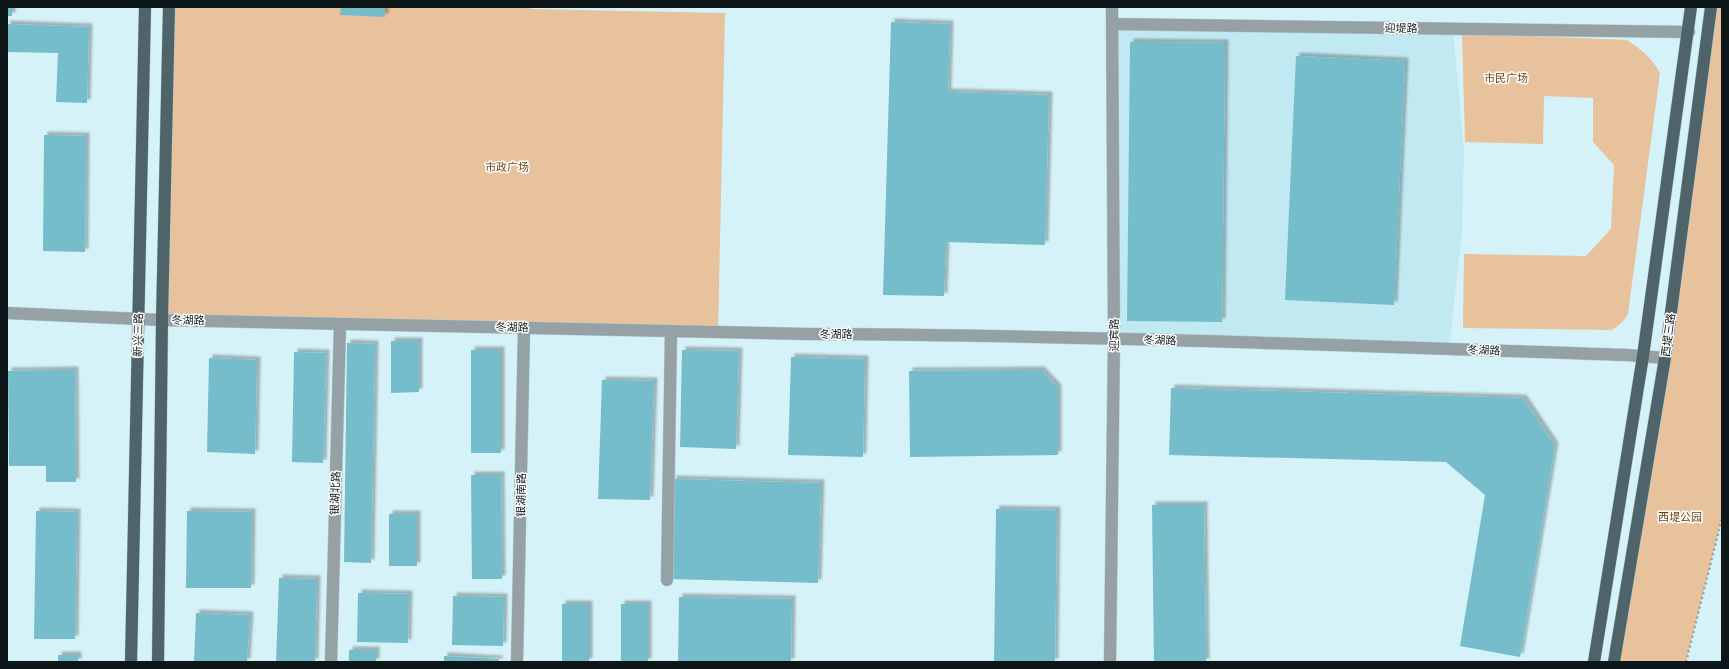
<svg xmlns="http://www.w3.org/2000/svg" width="1729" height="669" font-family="Commissioner,'Noto Sans SC',sans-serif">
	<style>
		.built { fill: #c1e9f1 }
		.green { fill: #e8c29c }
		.building { fill: #76bdcc; filter: url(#shadow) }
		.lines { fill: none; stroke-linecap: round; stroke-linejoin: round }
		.minor-casing { stroke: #b4cfd4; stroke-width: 13 }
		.major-casing { stroke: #b4cfd4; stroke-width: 13 }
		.path { stroke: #8ea5aa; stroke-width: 2.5; stroke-dasharray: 2 3; stroke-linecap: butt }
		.minor { stroke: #95a1a4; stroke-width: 12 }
		.major { stroke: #4e6469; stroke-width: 12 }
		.labels { text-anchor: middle; stroke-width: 3; stroke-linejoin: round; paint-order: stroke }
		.street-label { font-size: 11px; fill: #0d171a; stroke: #fff }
		.park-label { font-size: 11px; fill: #6e4615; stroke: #fff }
	</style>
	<defs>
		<filter id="shadow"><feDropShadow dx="3.5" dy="-3.5" stdDeviation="1" flood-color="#0004"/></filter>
	</defs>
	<rect width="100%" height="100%" fill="#d4f2f8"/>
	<path class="built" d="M1112,24L1453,28L1464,152L1462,232L1449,349L1114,338Z"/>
	<path class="green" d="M169,7H531V9L725,13L718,332L162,320Z
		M1711,7H1722V518L1686,662H1614Z
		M1462,33L1627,40C1642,50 1652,58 1660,73L1628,314C1623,322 1619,326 1611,330L1463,328L1464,254L1586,256L1611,229L1614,165L1593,142V98L1544,96L1543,144L1465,142Z"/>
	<path class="building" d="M7,7H12V16H7Z
		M341,7H385V17L340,15Z
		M891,22L950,24L948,92L1049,95L1045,245L946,242L944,296L883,295Z
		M7,24L89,27L87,103L56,102L58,53L7,52Z
		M1130,42L1225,43L1222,322L1127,321Z
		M1296,56L1405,61L1394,305L1285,300Z
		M44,135L86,136L85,252L43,251Z
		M391,341H419V392L391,393Z
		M347,343L375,344L371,563L344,562Z
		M471,350H501V453H471Z
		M682,350L739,351L736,449L680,447Z
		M294,352L326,353L323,463L292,462Z
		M791,357L865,359L863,457L788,455Z
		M209,358L257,360L255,454L207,452Z
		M75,370L76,482H46V466H9L8,371Z
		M1041,370L1058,388V455L910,457L909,371Z
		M602,380L654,381L650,500L598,499Z
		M1171,388L1523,398L1555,446L1520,657L1460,646L1485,495L1446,462L1169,455Z
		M471,475H501L502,579H472Z
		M673,479L821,483L818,583L670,579Z
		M1152,505H1204L1206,662H1154Z
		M996,509L1057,510L1055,662H994Z
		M36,511L77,512L75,639H34Z
		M187,511L252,512L251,588H186Z
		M389,514H417V566H389Z
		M279,578L317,579L315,662H276Z
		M358,593L409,594L408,643L357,642Z
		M453,596L504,597L503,646L452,645Z
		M679,597L792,599L791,662H678Z
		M562,604H589V662H562Z
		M621,604H648V662H621Z
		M196,613L250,615L247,662H194Z
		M349,650H376V662H349Z
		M58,655H78V662H58Z
		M444,656L499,659V662H444Z"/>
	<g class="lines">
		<g class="minor-casing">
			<path id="minor" d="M1112,24L1689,32
				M7,313L162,320L809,334C1082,335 1354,346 1627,355L1665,358
				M667,580L671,331
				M331,662L340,324
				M517,662L524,328
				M1110,662L1114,338L1112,7"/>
		</g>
		<g class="major-casing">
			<path id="major" d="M131,662L145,7
				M158,662L162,320L169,7
				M1594,662L1643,356L1691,7
				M1614,662L1665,358L1711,7"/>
		</g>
		<path class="path" d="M1686,662L1722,518"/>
		<use href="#minor" class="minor"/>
		<use href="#major" class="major"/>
	</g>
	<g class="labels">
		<g class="street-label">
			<text transform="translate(1401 28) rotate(1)" y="4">迎堤路</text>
			<text transform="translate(188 320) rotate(1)" y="4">冬湖路</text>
			<text transform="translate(512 327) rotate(1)" y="4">冬湖路</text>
			<text x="836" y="338">冬湖路</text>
			<text transform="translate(138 335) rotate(-89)" y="4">新兴三路</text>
			<text transform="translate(1114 335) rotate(-90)" y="4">迎宾路</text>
			<text transform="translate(1668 335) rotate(-82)" y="4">西堤三路</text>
			<text transform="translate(1160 340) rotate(2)" y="4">冬湖路</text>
			<text transform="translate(1484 350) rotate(2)" y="4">冬湖路</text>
			<text transform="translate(335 493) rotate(-88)" y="4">银湖北路</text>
			<text transform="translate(521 495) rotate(-89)" y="4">银湖南路</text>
		</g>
		<g class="park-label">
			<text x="1506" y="82">市民广场</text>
			<text x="507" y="171">市政广场</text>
			<text x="1680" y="521">西堤公园</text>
		</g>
	</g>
	<rect width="1729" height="669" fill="none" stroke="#0d171a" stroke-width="16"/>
</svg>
